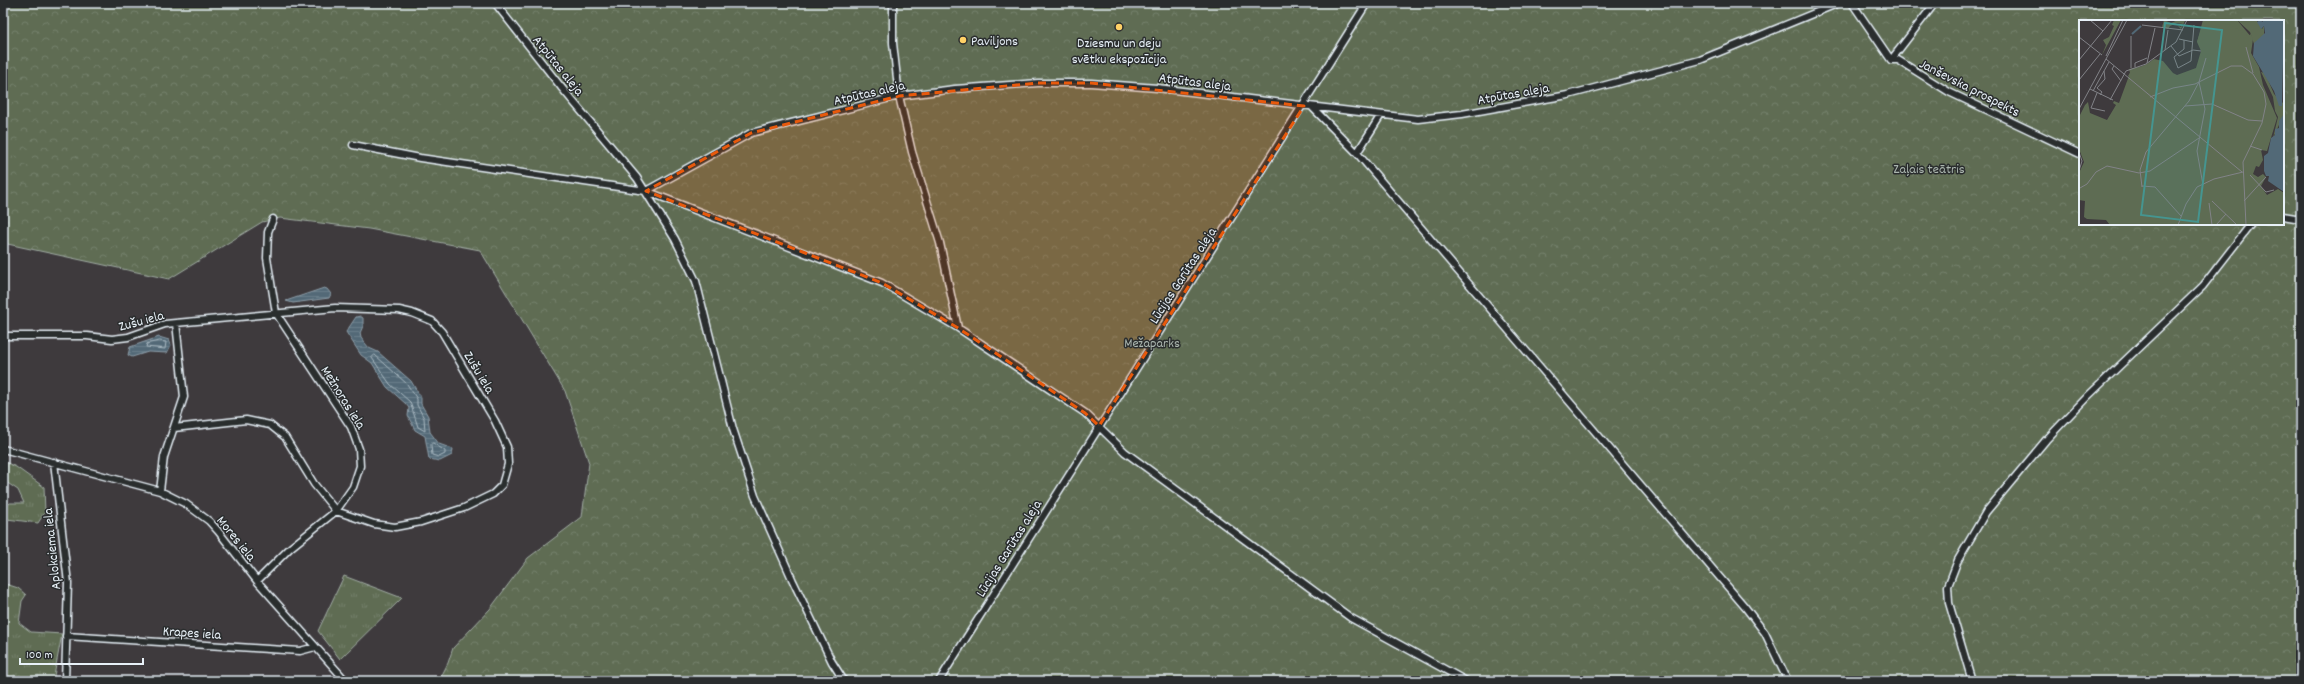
<svg xmlns="http://www.w3.org/2000/svg" width="2304" height="684" font-family="Dekko,sans-serif">
	<style>
		.grass { fill: url(#grass-tufts); stroke: #a3aea6 }
		.park { fill: url(#park-crowns); stroke: #a3aea6; fill-rule: evenodd }
		.water { fill: url(#water-rules); stroke: #8e9fab }
		.lines { fill: none; stroke-linecap: round; stroke-linejoin: round }
		.shore { stroke: #acbbc4; stroke-width: 1 }
		.minor-casing { stroke: #e8f1f8; stroke-width: 9 }
		.minor { stroke: #2a2d2e; stroke-width: 6 }
		.marked { fill: #e8590c; fill-opacity: 0.2; stroke: #e8590c; stroke-width: 3; stroke-dasharray: 8 5; stroke-linejoin: round }
		.poi-dot { fill: #ffd166; stroke: #2a2d2e; stroke-width: 1.5 }
		.labels { text-anchor: middle; stroke-width: 3; stroke-linejoin: round; paint-order: stroke }
		.poi-label { font-size: 14px; fill: #e8f1f8; stroke: #2a2d2e; text-anchor: start }
		.street-label { font-size: 14px; fill: #e8f1f8; stroke: #2a2d2e }
		.park-label { font-size: 14px; fill: #aab5ae; stroke: #2a2d2e }
		.inset-river { fill: none; stroke: #526977; stroke-width: 2 }
		.inset-road { fill: none; stroke: #828388; stroke-width: 1 }
		.view { fill: #459590; fill-opacity: 0.15; stroke: #459590; stroke-width: 2 }
		.inset-edge { fill: none; stroke: #e8f1f8; stroke-width: 2 }
	</style>
	<defs>
		<pattern id="grass-tufts" width="24" height="20" patternUnits="userSpaceOnUse"><rect width="24" height="20" fill="#5e6c53"/><path d="M3 7l-1-3M5 7V3M7 7l1-3M15 17l-1-3M17 17v-4M19 17l1-3" fill="none" stroke="#75816c"/></pattern>
		<pattern id="park-crowns" width="20" height="18" patternUnits="userSpaceOnUse"><rect width="20" height="18" fill="#5e6c53"/><path d="M2 6a3 3 0 1 1 6 0M12 15a3 3 0 1 1 6 0" fill="none" stroke="#75816c"/></pattern>
		<pattern id="water-rules" width="6" height="5" patternUnits="userSpaceOnUse"><rect width="6" height="5" fill="#526977"/><path d="M0 2.5h6" fill="none" stroke="#6b7f8b"/></pattern>
	</defs>
	<rect width="100%" height="100%" fill="#3e3a3d"/>
	<filter id="ink" filterUnits="userSpaceOnUse"><feTurbulence type="fractalNoise" baseFrequency=".025" numOctaves="2"/><feDisplacementMap in="SourceGraphic" scale="8" xChannelSelector="R" yChannelSelector="G"/><feConvolveMatrix kernelMatrix="1 2 1 2 8 2 1 2 1" color-interpolation-filters="sRGB"/></filter>
	<g filter="url(#ink)">
		<path class="grass" d="M3,461L16,467L44,487L45,512L38,523L7,519L3,516V509L10,503H24L18,490L3,480Z
			M344,576L402,598L340,659L318,631Z
			M3,583L18,588L26,595L22,601L19,623L31,632L62,634L53,681H3Z"/>
		<path class="park" d="M3,3H2301V681H439L448,663L453,648L490,609L528,558L582,517L589,463L565,391L480,250L369,229L280,218L262,222L169,279L3,243ZM2080,21H2283V224H2080Z"/>
		<path class="water" d="M324,288L327,289L331,294L329,298L293,303L286,301Z
			M360,316L363,318V326L360,333L361,338L369,348L378,352L411,381L421,398V404L428,416L430,432L439,444L453,449L452,455L440,461L429,459L425,436L415,430L408,416L409,408L406,404L387,387L372,363L361,355L346,332L356,317Z
			M159,337L169,340L171,345L167,353L148,352L132,357L128,355L130,347Z"/>
		<g class="lines">
			<path class="shore" d="M160,341L166,342L165,349L146,347L147,344Z
				M375,355L407,384L417,399V405L424,418L425,431L418,427L410,402L390,384L372,358Z
				M433,443L445,451V454L439,457L432,455L431,445Z"/>
			<g class="minor-casing">
				<path id="minor" d="M495,3L561,87L637,178L675,239L696,281L733,429L755,496L793,581L832,662L844,681
					M893,3V43L899,96L912,152L940,243L958,328
					M1852,3L1891,60H1898L1949,92L2080,154
					M1891,60L1935,3
					M1312,107L1357,153L1745,607L1765,633L1788,681
					M353,145L420,158L646,191L882,283L958,328L1085,413L1125,452L1351,618L1466,681
					M1357,153L1381,115
					M646,191L751,133L899,96L955,89L1038,83H1091L1157,88L1418,119L1462,114L1568,95L1700,60L1839,3
					M2283,216L2301,219
					M3,336H87L112,339L128,337L165,324L335,308L399,310L412,313L432,321L442,332L495,421L507,447L508,464L502,485L493,494L464,508L421,522L395,527L374,524L336,511L314,484L285,437L270,425L246,420L174,428
					M3,449L160,491L186,504L209,521L218,531L257,581L346,681
					M54,462L68,583L65,681
					M160,491L164,457L184,397L176,323
					M257,581L290,548L336,511L353,487L360,466L359,449L351,427L276,313L267,258L268,232L273,219
					M66,636L300,651L315,647
					M939,681L1367,3
					M1972,681L1949,603L1948,586L1958,560L1986,512L2046,440L2088,396L2203,286L2251,224"/>
			</g>
			<use href="#minor" class="minor"/>
		</g>
	</g>
	<path class="marked" d="M1038,83H1091L1304,106L1099,426L1085,413L958,328L882,283L646,191L751,133L899,96Z"/>
	<g class="poi-dot">
		<circle cx="1119" cy="27" r="4"/>
		<circle cx="963" cy="40" r="4"/>
	</g>
	<g class="labels">
		<g class="poi-label">
			<text x="971" y="45">Paviljons</text>
			<text x="1119" y="47" text-anchor="middle">Dziesmu un deju<tspan x="1119" dy="16">svētku ekspozīcija</tspan></text>
		</g>
		<g class="street-label">
			<text transform="translate(559 65) rotate(51)" y="5">Atpūtas aleja</text>
			<text transform="translate(1195 81) rotate(7)" y="5">Atpūtas aleja</text>
			<text transform="translate(1970 87) rotate(27)" y="5">Janševska prospekts</text>
			<text transform="translate(869 92) rotate(-13)" y="5">Atpūtas aleja</text>
			<text transform="translate(1513 93) rotate(-10)" y="5">Atpūtas aleja</text>
			<text transform="translate(1182 275) rotate(-57)" y="5">Lūcijas Garūtas aleja</text>
			<text transform="translate(141 320) rotate(-15)" y="5">Zušu iela</text>
			<text transform="translate(480 372) rotate(59)" y="5">Zušu iela</text>
			<text transform="translate(344 397) rotate(58)" y="5">Mežnoras iela</text>
			<text transform="translate(237 538) rotate(51)" y="5">Mores iela</text>
			<text transform="translate(1008 548) rotate(-58)" y="5">Lūcijas Garūtas aleja</text>
			<text transform="translate(51 549) rotate(-96)" y="5">Aplokciema iela</text>
			<text transform="translate(192 632) rotate(4)" y="5">Krapes iela</text>
		</g>
		<g class="park-label">
			<text x="1929" y="173">Zaļais teātris</text>
			<text x="1152" y="347">Mežaparks</text>
		</g>
	</g>
	<g transform="translate(2079 20)">
		<rect width="205" height="205" fill="#3e3a3d"/>
		<path d="M35,0H42L23,35L27,25L24,20L30,17L35,6L33,5ZM85,0L92,3L99,0L106,1L102,9L99,6L102,7L104,4L98,3L91,6L89,9L83,7ZM124,0H158L173,18L118,22Z" fill="#5e6c53"/>
		<path d="M158,0H180L178,1L183,9L185,6V16L175,24L171,12ZM182,52L186,53L195,74L205,84V94L194,118L199,97L196,91L194,77Z" fill="#5e6c53"/>
		<path d="M125,0L152,5L169,16L172,14L174,19L172,33L180,47L184,65L198,98L188,131L182,130L184,140L180,147L177,146L174,154L179,157L184,154L187,157L182,166L188,175L199,169L205,173V204L31,205L27,200L8,199L5,197L6,181L0,180V153L5,142L0,129V97L6,85L9,82L11,93L28,100L37,85L34,83L35,81L40,83L51,53L50,49L65,46L75,39L84,41L94,53L98,55L117,48L122,31L118,22Z" fill="#5e6c53"/>
		<path d="M68,44L69,52L74,57L63,68L49,56L52,51Z" fill="#5e6c53"/>
		<path d="M181,0L184,2L183,0H205L203,86H200L195,71L174,36L175,23L186,13L185,6L182,9L178,2ZM205,94V172L189,161L190,156H187L185,151V136L189,133L192,118L196,115V109L200,108V101Z" fill="#526977"/>
		<path class="inset-river" d="M53,14L62,6"/>
		<path class="inset-road" d="M11,0L24,11M63,5L104,10M0,17L23,35M100,19L114,22M105,20V29L95,37L99,48L112,41L115,5M92,26L100,36L114,30L122,31M167,27L174,53M86,30L89,10M27,36L44,0M27,39L163,152M0,40L33,0M68,43L76,8M35,46L33,49L42,61M56,47V43L68,38M52,48V16M0,60L21,34M120,62L126,89L118,131L124,165M11,69L34,80M14,71L30,42M18,73L12,88L26,91M21,75L23,72L18,68L26,59L25,51M71,77L94,68L116,64L152,46H163L174,54L185,72L187,84L183,103L164,142L167,205M31,80L47,51L67,44L97,22L108,0M106,86L133,84L169,100L183,101M0,89L48,0M171,126L183,130M0,132L3,141L0,151M171,155L187,172L195,170M63,166L76,167L102,196M63,167L61,150L67,132L110,81L120,62L127,38M1,168L8,164L17,152L28,146L60,153L71,151L120,118M133,181L158,205M165,181L187,157M130,183L133,205M99,205L107,184L118,167L135,159L164,152M137,205L147,194"/>
		<path class="view" d="M86,3L143,10L119,202L62,195Z"/>
		<rect width="205" height="205" class="inset-edge"/>
	</g>
	<rect width="2304" height="684" fill="none" stroke="#2a2d2e" stroke-width="16"/>
	<rect x="8" y="8" width="2288" height="668" fill="none" stroke="#e8f1f8" stroke-width="1.5" filter="url(#ink)"/>
	<path d="M20 658v6h123v-6" fill="none" stroke="#e8f1f8" stroke-width="2"/>
	<text x="26" y="658" font-size="12" fill="#e8f1f8" stroke="#2a2d2e" stroke-width="3" paint-order="stroke">100 m</text>
</svg>
